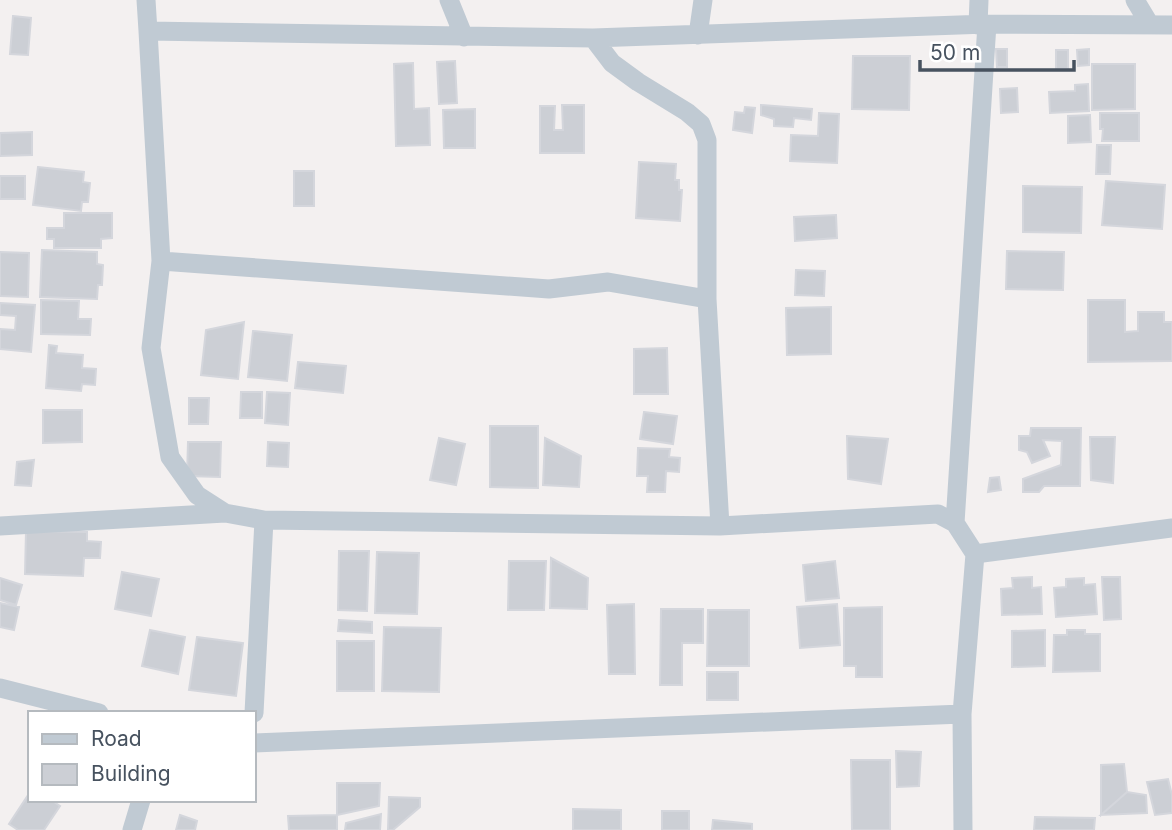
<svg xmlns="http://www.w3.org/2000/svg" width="1172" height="830" font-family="Inter,sans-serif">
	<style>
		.building { fill: #cccfd5; stroke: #d4d6dc; stroke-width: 2 }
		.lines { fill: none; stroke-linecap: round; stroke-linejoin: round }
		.minor { stroke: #c0cad3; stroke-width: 19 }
	</style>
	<rect width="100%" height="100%" fill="#f3f0f0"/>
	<path class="building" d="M13,16L31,18L28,55L10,54Z
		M996,49H1007V67H997Z
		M1089,49V65L1078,66L1077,50Z
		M1056,50H1068V69H1056Z
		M853,56H910L909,110L852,109Z
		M455,61L457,103L439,104L437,62Z
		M413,63L414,109L429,108L430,145L396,146L394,64Z
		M1092,64H1135V109L1092,110Z
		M1088,84L1089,111L1050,113L1049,92L1075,91V85Z
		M1017,88L1018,112L1001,113L1000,89Z
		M562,105H584V153H540V106H555L554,130H563Z
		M761,105L812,109L811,120L794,118L793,127L774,126V119L761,115Z
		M745,107L755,108L752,133L733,130L735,112L744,113Z
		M475,109V148H444L443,110Z
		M819,113L839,114L837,163L790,161L791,135L818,136Z
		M1100,113H1139V141H1102L1103,129H1100Z
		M1090,115L1091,142L1068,143V116Z
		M32,132V155L0,156V133Z
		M1097,145H1111L1110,174H1096Z
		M639,162L676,164L675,180H679V190H682L680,221L636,218Z
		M38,167L84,172L83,182L90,183L88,202H82L81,211L33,205Z
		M294,171H314V206H294Z
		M0,176H25V199H0Z
		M1106,181L1165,185L1162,229L1102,225Z
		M1023,186L1082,187L1081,233L1023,232Z
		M64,213H112V238L101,239V248H54V239H47V228H64Z
		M836,215L837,238L795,241L794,217Z
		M42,250L97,252V264L103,265L102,285H98L97,299L40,297Z
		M1007,251L1064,252L1063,290L1006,289Z
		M0,252L29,253L28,297L0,296Z
		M796,270L825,271L824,296L795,295Z
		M41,300L79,301L78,319H91L90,335L41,334Z
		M1088,300H1125V332L1138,331V312H1164V322H1172V361L1088,362Z
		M0,303L35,305L31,352L0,349V329L15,330L16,316L0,315Z
		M831,307V354L787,355L786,308Z
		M244,322L238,379L201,375L206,330Z
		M253,331L292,335L287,381L248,377Z
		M49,345L57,346L56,353L83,355L82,368L96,369L95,385L82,384L81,391L46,388Z
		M667,348L668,394H634V349Z
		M298,362L346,366L343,393L295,388Z
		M241,392H262V418H240Z
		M267,392L290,393L288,425L265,423Z
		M189,398H209L208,424H189Z
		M43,410H82V442L43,443Z
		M644,412L677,416L673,444L640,439Z
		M490,426H538V488L490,487Z
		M1031,428H1081L1080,486H1044L1039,492H1023V479L1061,465L1062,441L1043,440L1050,456L1032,463L1027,452L1019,450V436H1030Z
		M847,436L888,439L881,484L848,479Z
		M1090,437H1115L1113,483L1091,480Z
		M439,438L465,444L456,485L430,480Z
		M545,438L581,456L579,487L543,485Z
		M188,442H221L220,477L187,476Z
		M268,442L289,443L288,467L267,466Z
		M638,448L670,449L669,457L680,458L679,472L666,471L665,492H647L648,476H637Z
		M34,460L31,486L15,485L17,462Z
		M999,477L1001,490L988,492L990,478Z
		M26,531L87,532V541L101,542L100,558H84L83,576L25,574Z
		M339,551H369L367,611L338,610Z
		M377,552L419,553L417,614L375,613Z
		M551,558L588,578L587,609L550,608Z
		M509,561H546L544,610H508Z
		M835,561L839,598L806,601L803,565Z
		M122,572L159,579L151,616L115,609Z
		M1032,577V588L1041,587L1042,614L1002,615L1001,589L1013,588L1012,578Z
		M1102,577H1120L1121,619L1104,620Z
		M0,578L22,585L16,605L0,600Z
		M1084,578V585L1095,584L1097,614L1056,617L1054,588L1066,587V579Z
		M0,603L19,607L14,630L0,627Z
		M634,604L635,674H609L607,605Z
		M837,604L840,645L800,648L797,607Z
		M882,607V677H856V666H844V608Z
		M661,609H703V643H682V685H660Z
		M708,610H749V666H707Z
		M339,620L372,622V633L338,631Z
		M384,627L441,628L439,692L382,691Z
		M150,630L185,637L178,674L142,666Z
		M1045,630V666L1012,667V631Z
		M1067,630H1085V634H1100V671L1053,672L1054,635H1067Z
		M197,637L243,643L236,696L189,690Z
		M337,641H374V691H337Z
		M707,672H738V700H707Z
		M896,751L921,752L919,786L897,787Z
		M851,760H890V830H852Z
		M1124,764L1127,792L1101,815V765Z
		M1168,779L1172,795V813L1155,815L1147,782Z
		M337,783H380L379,806L337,815Z
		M30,792V800H51L60,806L44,830H18L9,824Z
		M1127,792L1146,795L1147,813L1101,815Z
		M389,797L420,798V807L393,830H388Z
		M573,809L621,810V830H573Z
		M662,811H689V830H662Z
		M381,814L380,830H345L346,823Z
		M180,815L197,821L195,830H176Z
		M337,815V830H289L288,816Z
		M1035,817L1095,818L1094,830H1034Z
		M713,820L752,824V830H712Z"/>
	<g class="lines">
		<path class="minor" d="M146,0L148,31L593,38L987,24L1172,25
			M449,0L464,37
			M1135,0L1150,25
			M978,25L979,0
			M148,31L161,261L151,348L170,457L197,495L225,513L264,520
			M698,35L703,0
			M593,38L612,63L638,82L687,112L701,124L707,140V299L720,526
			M161,261L549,289L608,282L707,299
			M955,523L987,24
			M0,526L225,513
			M0,688L99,713
			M254,713L264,520L720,526L938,514L955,523L975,554L1172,528
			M254,743L962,714
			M132,830L141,800
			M963,830L962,714L975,554"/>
	</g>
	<rect x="28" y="711" width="228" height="91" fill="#ffffff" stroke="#b5babf" stroke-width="2"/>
	<rect x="42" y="734" width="35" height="10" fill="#c0cad3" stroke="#b5babf" stroke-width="2"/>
	<text x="91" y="746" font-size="21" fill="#47525f">Road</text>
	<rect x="42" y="764" width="35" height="21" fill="#cccfd5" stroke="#b5babf" stroke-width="2"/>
	<text x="91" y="781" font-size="21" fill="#47525f">Building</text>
	<path d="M920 60v10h154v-10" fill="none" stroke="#47525f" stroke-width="3.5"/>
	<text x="930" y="60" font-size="21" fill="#47525f" stroke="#ffffff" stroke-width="5" paint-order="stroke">50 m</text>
</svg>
